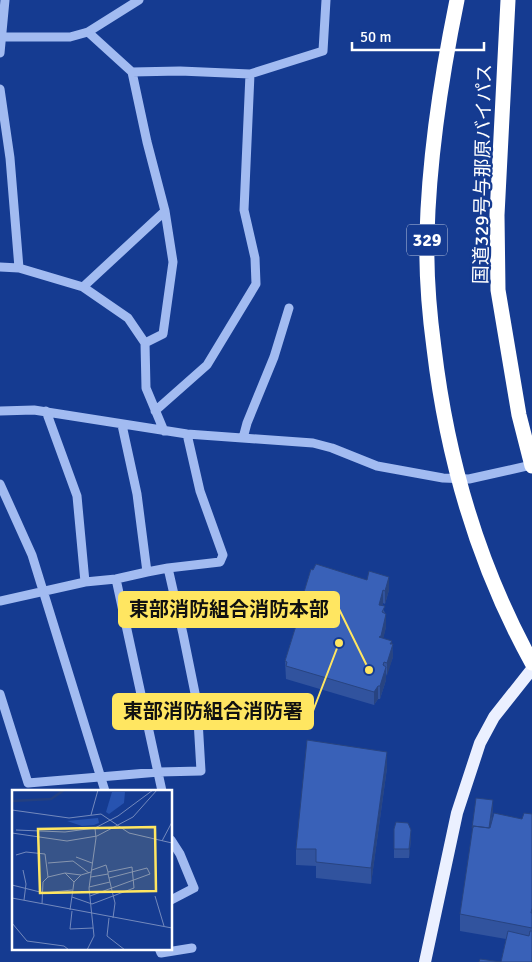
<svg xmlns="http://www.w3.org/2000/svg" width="532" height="962" font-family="Signika,'Noto Sans JP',sans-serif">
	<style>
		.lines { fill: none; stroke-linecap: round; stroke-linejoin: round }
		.minor { stroke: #a2bbf1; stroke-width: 9 }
		.major { stroke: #ebf0ff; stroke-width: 12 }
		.highway { stroke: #fff; stroke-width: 15 }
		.wall { fill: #31539e }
		.shaded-wall { fill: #284481 }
		.building { fill: #3961b8; stroke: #284481 }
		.labels { text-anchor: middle; stroke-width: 4.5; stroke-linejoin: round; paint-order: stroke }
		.shield { fill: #153b91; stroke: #b9c4de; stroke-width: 1 }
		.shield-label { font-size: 18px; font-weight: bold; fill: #fff }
		.street-label { font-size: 19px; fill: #fff; stroke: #153b91 }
		.inset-river { fill: none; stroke: #244080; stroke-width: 2.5 }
		.inset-road { fill: none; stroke: #7389bd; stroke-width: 1 }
		.view { fill: #ffe661; fill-opacity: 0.15; stroke: #ffe661; stroke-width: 2.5 }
		.inset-edge { fill: none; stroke: #fff; stroke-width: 2.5 }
		.leader { fill: none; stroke: #ffe661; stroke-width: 2 }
		.callout-dot { fill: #ffe661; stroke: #153b91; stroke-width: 2 }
		.callout { fill: #ffe661; stroke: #ffe661; stroke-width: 2 }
		.callout-label { font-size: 20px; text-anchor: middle; font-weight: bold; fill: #111 }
	</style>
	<rect width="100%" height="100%" fill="#153b91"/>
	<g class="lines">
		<path class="minor" d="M88,32L139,0
			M0,37H70L88,32L132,72L147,142L165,211L83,287
			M0,53L5,0
			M132,72L180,71L250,74L323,51L326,0
			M0,89L10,158L19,268
			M0,267L19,268L83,287L128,318L145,343L146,388L164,431
			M145,343L163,334L173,262L165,211
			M0,411L34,410L187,434L313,443L332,448L377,466L443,478L469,479L532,465
			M46,411L77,496L85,582
			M155,411L207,365L256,284L255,258L244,210L250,74
			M243,438L247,423L274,357L289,308
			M0,484L32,555L105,791
			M168,568L220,562L223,555L200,491L187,434
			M116,579L162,791
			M0,601L85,582L116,579L147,572L137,494L122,425
			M0,694L28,783L159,772L201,771L197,703L183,634L168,568L147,572
			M171,840L180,854L194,888L171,900
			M159,948L161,953L192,948"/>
		<path class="major" d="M425,962L457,813L480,743L494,717L532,669"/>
		<path class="highway" d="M457,0C441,78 429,156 427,235C426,273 429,311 434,348C447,458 478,565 532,663
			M508,0L497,215L498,290L519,415L532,466"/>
	</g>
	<path class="wall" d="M311,569L389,590L385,604L383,603L382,606L385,613L386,627L383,638L392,644L393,657L386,676V680L380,699H378L374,705L286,679L285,661L297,622V615Z
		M387,768L371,884L316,878V866L296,865V849Z
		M493,809L491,827L522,819L532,814V962H501L506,939L460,931V914L472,837V828Z
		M394,829L411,839L409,858H394Z"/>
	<path class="shaded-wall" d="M389,577V590L385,604V591Z
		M383,590V603L379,618V605Z
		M386,614V627L381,649L379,637Z
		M392,641L393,657L387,676V663L390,644Z
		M384,662V675L386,667V680L380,699V686Z
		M378,686V699L374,705V692Z
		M387,752V768L371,884V868Z
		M493,800V809L489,838V829Z
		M411,830V839L409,858V849Z"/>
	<path class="building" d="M316,564L367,580L369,571L389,577L385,591L383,590L379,605L385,606L382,612L386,614L381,636L379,637L392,641L390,644H393L387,663L384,662L383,665L386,667L380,686H378L374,692L286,666L287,662L285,661L299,616L297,615L311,569L313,570Z
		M307,740L387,752L371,868L316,862V849H296Z
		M476,798L493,800L489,828L473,826V828H472Z
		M494,813L522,819L524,813L532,814V908L531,913H532V928L460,914L473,826L490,828Z
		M396,822L408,823L411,830L409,849H394V829Z
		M508,931L529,936L530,931H532V962H501Z
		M480,959L501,962H479Z"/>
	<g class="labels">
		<rect class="shield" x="407" y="224.5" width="40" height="31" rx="4"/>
		<g class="shield-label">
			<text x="427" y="246">329</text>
		</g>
		<g class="street-label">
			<text transform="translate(482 174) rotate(-89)" y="7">国道329号与那原バイパス</text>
		</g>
	</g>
	<g transform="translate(12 790)">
		<rect width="160" height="160" fill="#153b91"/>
		<path d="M86,28L87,33L82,35L70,36L55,31Z" fill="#2753b0"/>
		<path d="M100,2H113L112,13L97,24L94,22Z" fill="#2753b0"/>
		<path class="inset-river" d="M0,11L39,9L52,0"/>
		<path class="inset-road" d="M0,20L57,28L89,24L117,43L160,53M79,25L86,0M4,40L53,42L83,38L106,26L141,0M0,43L55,51L85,46L121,27L145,0M150,51L160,32M4,65L14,62L33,64L36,87M64,67L80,73M36,73L61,71L77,83M11,80L14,94L12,110M80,80L94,75L96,82M53,83L69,85M79,87L96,84L103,113L101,128M0,95L32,103L60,100M77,97L98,92M78,106L138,84L135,78L97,88M143,106L152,136M60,107L80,114L122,98L120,77L96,82V84M0,108L160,138M30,114L31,92L36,87L53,83L62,92M58,120L62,92L69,85L79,82M60,121L58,139L81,138M97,128L95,146L113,160M0,133L15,151L52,156L57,160M75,160L82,146L77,98L84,48L83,38"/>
		<path class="view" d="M143,37L144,101L28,103L26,39Z"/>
		<rect width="160" height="160" class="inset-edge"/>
	</g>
	<path class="leader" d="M369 670L339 609M339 643L313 711"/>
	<g class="callout-dot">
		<circle cx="369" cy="670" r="5"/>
		<circle cx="339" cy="643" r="5"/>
	</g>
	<g class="callout">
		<rect x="119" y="592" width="220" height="35" rx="5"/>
		<rect x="113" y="694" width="200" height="35" rx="5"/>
	</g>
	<g class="callout-label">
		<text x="229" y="616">東部消防組合消防本部</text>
		<text x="213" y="718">東部消防組合消防署</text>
	</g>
	<path d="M352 42v8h132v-8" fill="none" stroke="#ffffff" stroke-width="2.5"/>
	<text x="360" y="42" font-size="15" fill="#ffffff" stroke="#153b91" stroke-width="4" paint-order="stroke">50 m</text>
</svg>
